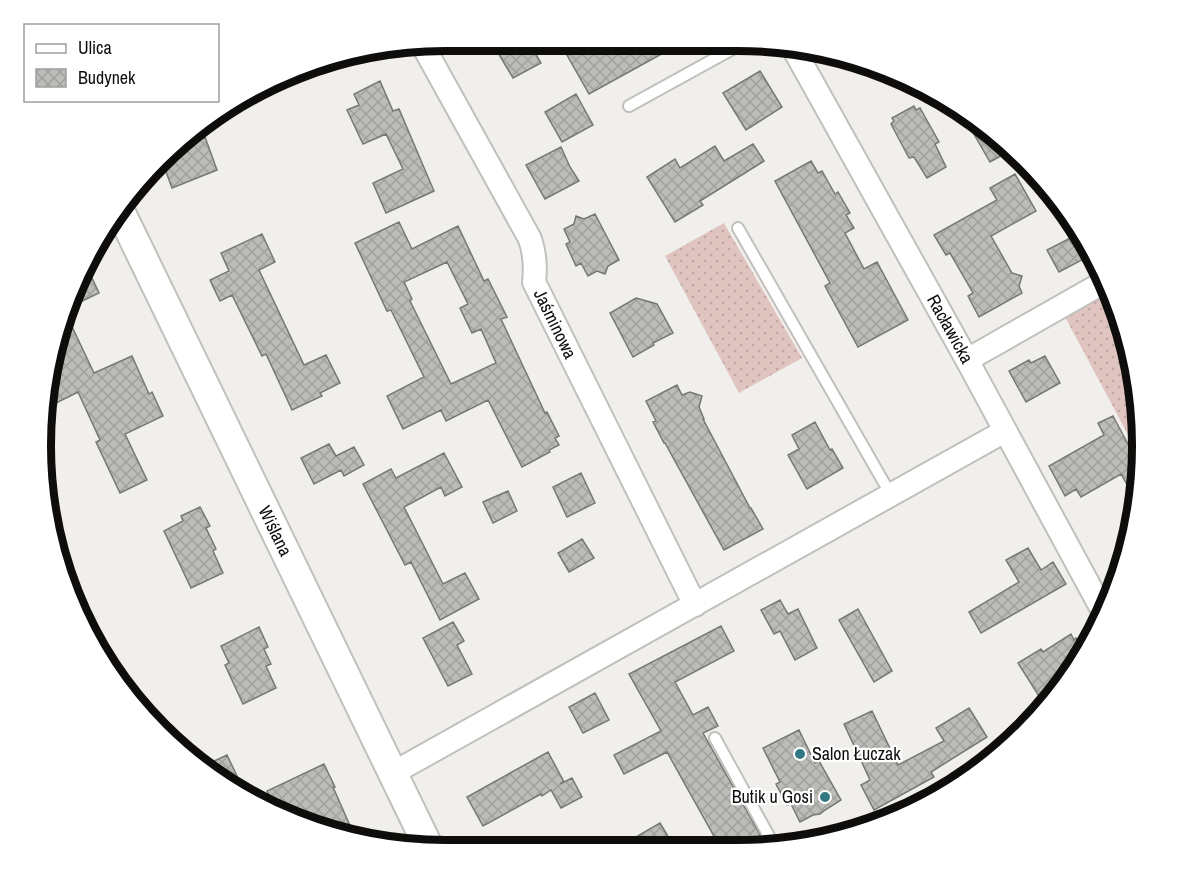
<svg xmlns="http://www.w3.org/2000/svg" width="1183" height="891" font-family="'Archivo Narrow',sans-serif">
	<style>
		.grass { fill: url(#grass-dots) }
		.building { fill: url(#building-cross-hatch); stroke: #777773; stroke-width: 1.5; fill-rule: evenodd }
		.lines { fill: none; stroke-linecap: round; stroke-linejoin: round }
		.service-casing { stroke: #c2c0bd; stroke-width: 14 }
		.minor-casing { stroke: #c2c0bd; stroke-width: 26 }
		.tertiary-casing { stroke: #c2c0bd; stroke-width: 32 }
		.service { stroke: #fff; stroke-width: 10 }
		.minor { stroke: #fff; stroke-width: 22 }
		.tertiary { stroke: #fff; stroke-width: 28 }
		.poi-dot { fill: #317982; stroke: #fff; stroke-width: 2 }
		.labels { text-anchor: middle; stroke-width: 4.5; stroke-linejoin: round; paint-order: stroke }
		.street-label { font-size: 18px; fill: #0e0d0c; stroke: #fff }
		.poi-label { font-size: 18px; fill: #0e0d0c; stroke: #fff; text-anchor: start }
		.rim { fill: none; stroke: #0e0d0c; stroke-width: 8 }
	</style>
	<defs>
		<pattern id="grass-dots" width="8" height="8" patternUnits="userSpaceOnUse" patternTransform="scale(1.5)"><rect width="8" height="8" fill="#e0c4bf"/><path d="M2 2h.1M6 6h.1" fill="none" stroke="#bfa7a3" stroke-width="1.8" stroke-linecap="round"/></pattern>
		<pattern id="building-cross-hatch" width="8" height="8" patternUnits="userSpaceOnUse" patternTransform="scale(1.5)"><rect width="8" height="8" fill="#bbbbb8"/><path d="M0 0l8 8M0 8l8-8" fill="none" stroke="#a0a09d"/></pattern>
	</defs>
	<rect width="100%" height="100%" fill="#f1efec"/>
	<path class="grass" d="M724,223L802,358L739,393L665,256Z
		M1110,291L1129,341L1142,419L1140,457L1065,317Z"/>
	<path class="building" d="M491,41H528L541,63L513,78Z
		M559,41H685L589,94Z
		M760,71L782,107L746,130L723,93Z
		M380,81L393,111L399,109L434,191L386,213L373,183L403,169L386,134L363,144L347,110L359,105L354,94Z
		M576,94L593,125L562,142L545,112Z
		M914,106L916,110L920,108L939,142L935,144L946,167L927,178L914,157L909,158L891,124L894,121L892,118Z
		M967,113L1000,144L1008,152L990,162L963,115Z
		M205,137L217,170L172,188L161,158L171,150Z
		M753,144L764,161L700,201L703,205L675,222L647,177L675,159L680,168L715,146L724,161Z
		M561,147L570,167L579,181L545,199L526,165Z
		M811,161L818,173L822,171L835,194L838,192L850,213L846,215L854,228L845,233L864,269L877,262L908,320L858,347L825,286L830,283L775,181Z
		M1015,174L1036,211L991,236L1012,273L1022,276L1019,286L1022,293L979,317L968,296L973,293L950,253L946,255L934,235L997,200L990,188Z
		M595,214L619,260L608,266L605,274L597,271L588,276L581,263L576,266L566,244L570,242L564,229L574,224L576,216L584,219Z
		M399,222L412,249L458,226L484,281L488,279L507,317L501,319L545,413L547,412L559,436L555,438L559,445L549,450L550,452L522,467L488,400L446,421L441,410L403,429L387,396L424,377L391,310L387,311L355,243ZM447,262L468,304L460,308L472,333L481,329L496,363L451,384L410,301L412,299L404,282Z
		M1080,233L1093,254L1059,272L1047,250Z
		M262,234L275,262L259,270L304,365L326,355L340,383L320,393L322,396L292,410L266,354L262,356L232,295L220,301L210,280L229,271L221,253Z
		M85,263L99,293L68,308L82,266Z
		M636,298L657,304L673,333L653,343L654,345L633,357L610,313Z
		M66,314L94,373L132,356L149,394L152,392L163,416L125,434L147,480L120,493L96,442L100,440L78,392L46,408L47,385L60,379L52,362L62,358L56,346V343Z
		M1045,356L1060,383L1026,402L1009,371L1029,360L1031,363Z
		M677,385L682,395L690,392L702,396L699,407L704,419H703L750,508H751L763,529L724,550L665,443H664L653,422L656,421L646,401Z
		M1113,416L1128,444L1130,443L1140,461L1138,504L1121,474L1081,497L1076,489L1065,496L1049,466L1104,435L1098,423Z
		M815,422L830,450L832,449L843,468L807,489L788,455L799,449L792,435Z
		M329,444L336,456L354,447L364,465L344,476L341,470L314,484L301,458Z
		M444,453L462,487L445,496L441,487L404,507L443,584L465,573L479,599L440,620L411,562L405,565L363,484L391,469L396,478Z
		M581,473L595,503L567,517L553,487Z
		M508,491L517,511L493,523L483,502Z
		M200,507L210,526L206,528L216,549L213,551L223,573L191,588L164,531L183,521L181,516Z
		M582,539L594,558L569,572L558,553Z
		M1028,548L1041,570L1053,562L1066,584L981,633L969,612L1019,582L1006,560Z
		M780,600L788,614L798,609L817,648L795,660L780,631L774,634L761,610Z
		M858,609L892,671L874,682L839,620Z
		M453,622L464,641L457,645L472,674L448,686L423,638Z
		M721,626L734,651L675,682L693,715L708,707L718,726L703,733L767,847H720L667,752L624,774L614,755L661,731L629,674Z
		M259,627L268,647L264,649L271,664L266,666L276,688L243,704L225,665L229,663L221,646Z
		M1071,634L1074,640L1076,638L1085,653L1056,692L1042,701L1018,663L1041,649L1043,652Z
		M595,693L609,720L583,733L569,707Z
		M969,708L987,737L931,772L934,777L874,810L861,785L870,780L844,724L872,711L898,765L944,741L936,728Z
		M799,730L815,763L819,761L841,800L825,810L820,814L813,815L800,822L791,804L787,805L776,784L780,782L763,748Z
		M548,752L564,782L560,784L572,778L582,797L561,808L551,790L542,796L541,794L483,826L467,797Z
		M227,755L238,778L225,783L212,774L208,764Z
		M324,764L335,787H333L355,837L316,829L276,811L267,791Z
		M660,823L675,848H617Z"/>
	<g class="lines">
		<g class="service-casing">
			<path id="service" d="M629,106L747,41
				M738,228L891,495
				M715,738L775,847"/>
		</g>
		<g class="minor-casing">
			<path id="minor" d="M422,44L530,239C535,254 536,266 534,282L695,605
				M792,46L967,360L1104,613
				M967,360L1106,281
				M393,773L1005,431"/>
		</g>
		<g class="tertiary-casing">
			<path id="tertiary" d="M121,213L430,850"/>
		</g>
		<use href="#service" class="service"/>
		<use href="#minor" class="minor"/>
		<use href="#tertiary" class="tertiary"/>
	</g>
	<g class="poi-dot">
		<circle cx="800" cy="754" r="6"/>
		<circle cx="825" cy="797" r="6"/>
	</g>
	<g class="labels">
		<g class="street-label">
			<text transform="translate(555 324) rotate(64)" y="6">Jaśminowa</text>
			<text transform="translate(950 329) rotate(61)" y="6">Racławicka</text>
			<text transform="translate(275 531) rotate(64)" y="6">Wiślana</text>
		</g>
		<g class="poi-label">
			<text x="812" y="760">Salon Łuczak</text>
			<text x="813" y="803" text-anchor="end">Butik u Gosi</text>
		</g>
	</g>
	<path d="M0 0H1183V891H0ZM445 51H738A394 394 0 0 1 1132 445V446A394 394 0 0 1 738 840H445A394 394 0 0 1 51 446V445A394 394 0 0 1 445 51Z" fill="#fff" fill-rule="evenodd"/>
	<path class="rim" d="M445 51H738A394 394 0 0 1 1132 445V446A394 394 0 0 1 738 840H445A394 394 0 0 1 51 446V445A394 394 0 0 1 445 51Z"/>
	<rect x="24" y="24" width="195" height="78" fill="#ffffff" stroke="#9f9e9e" stroke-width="1.5"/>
	<rect x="36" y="44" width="30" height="9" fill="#ffffff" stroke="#9f9e9e" stroke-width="1.5"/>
	<text x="78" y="54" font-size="18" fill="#0e0d0c">Ulica</text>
	<rect x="36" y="69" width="30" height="18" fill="url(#building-cross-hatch)" stroke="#9f9e9e" stroke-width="1.5"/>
	<text x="78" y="84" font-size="18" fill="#0e0d0c">Budynek</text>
</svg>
